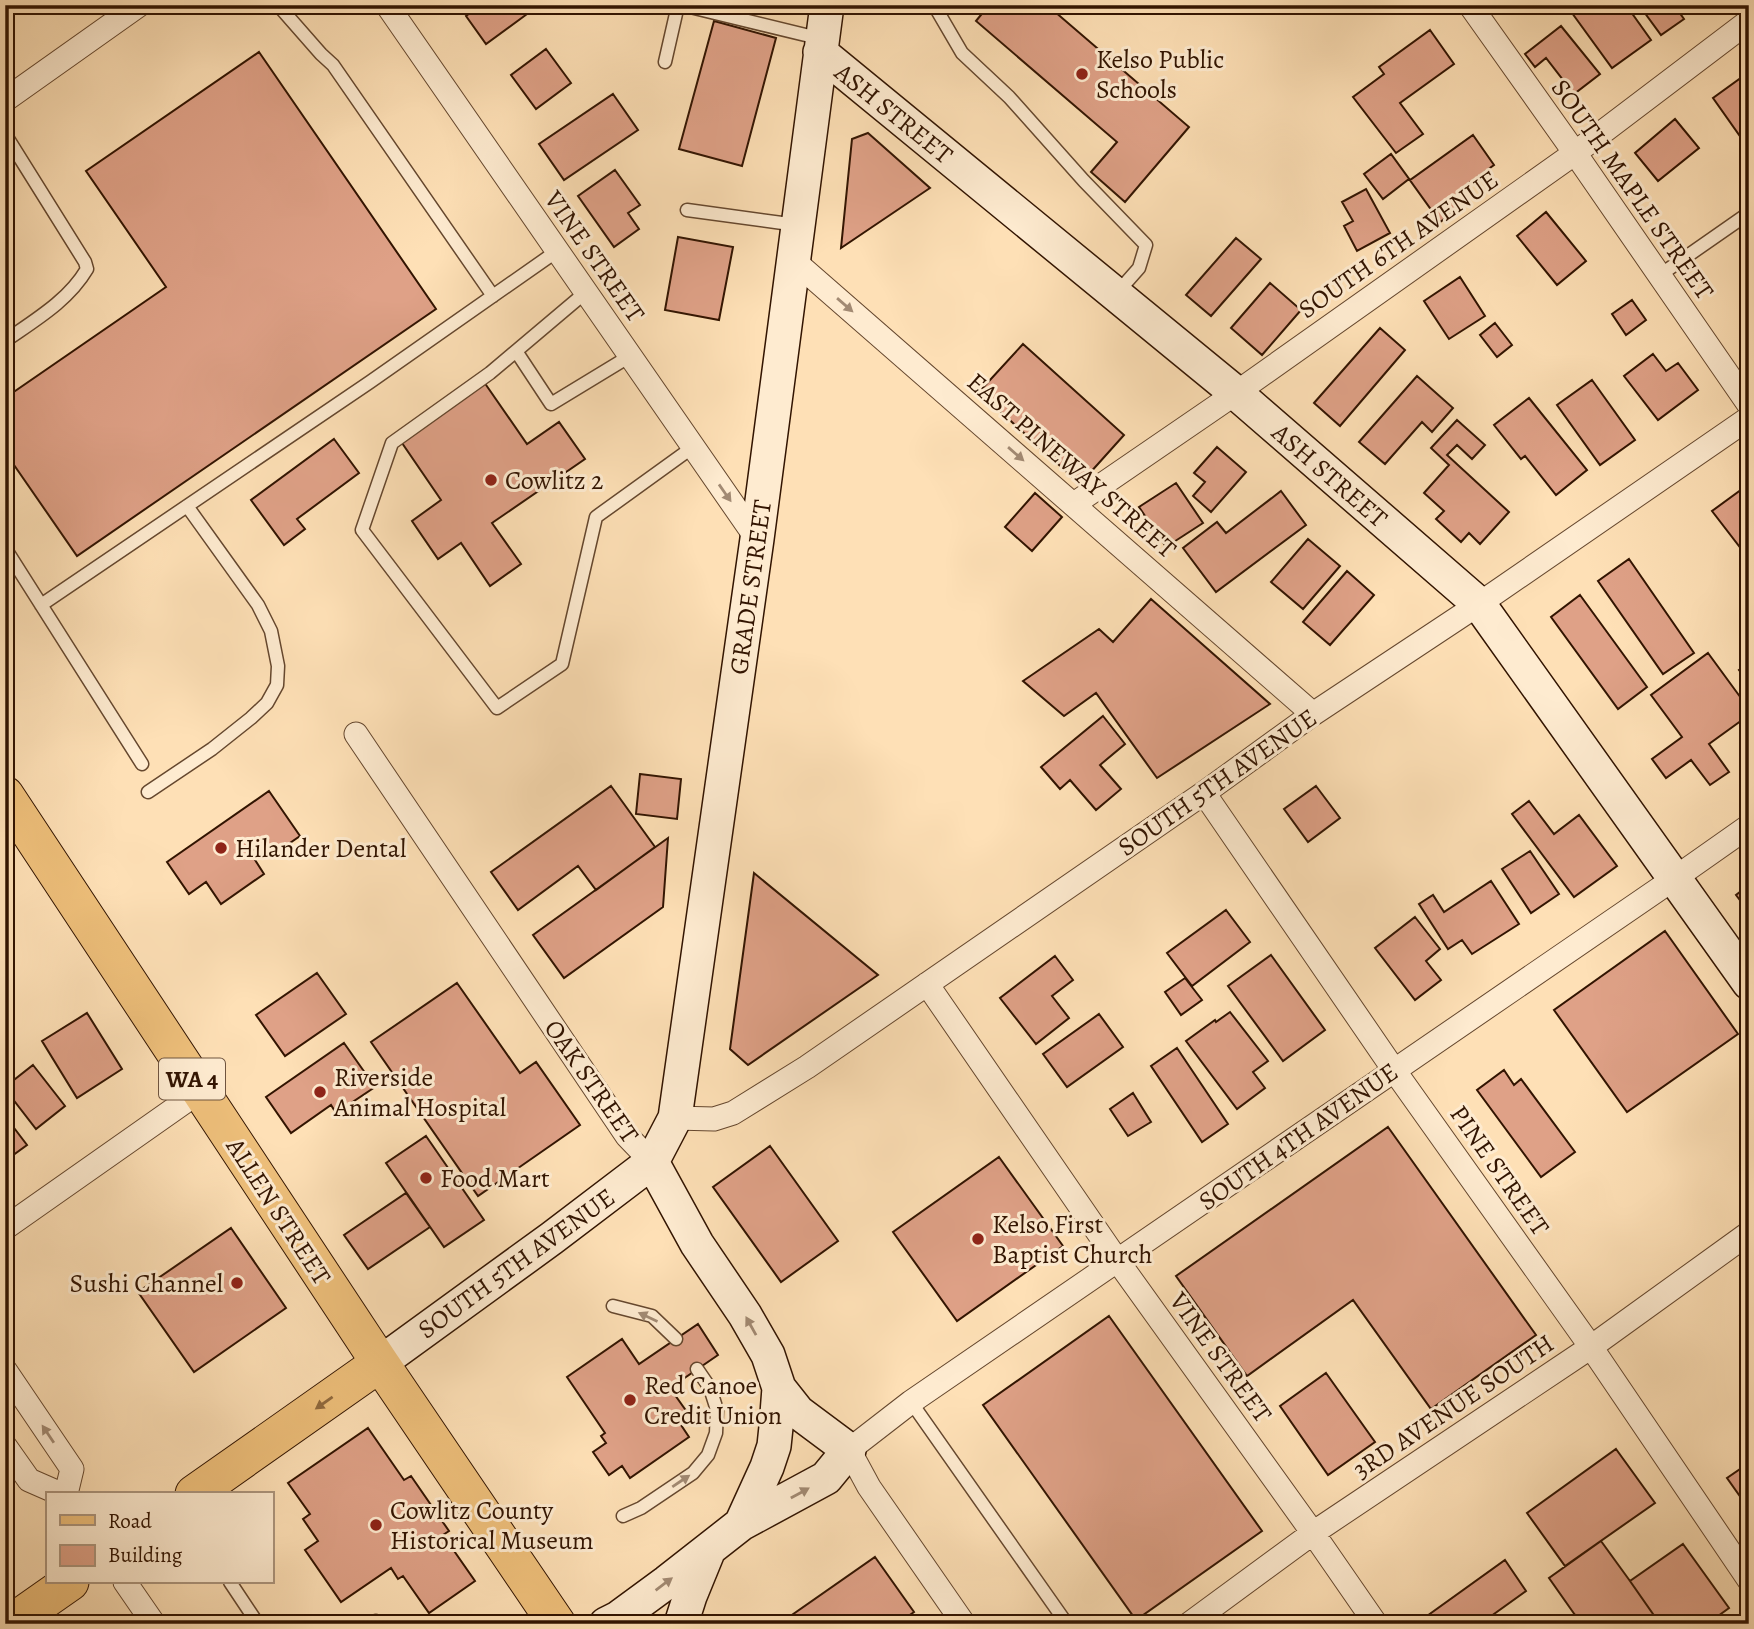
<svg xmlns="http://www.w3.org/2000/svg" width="1754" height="1629" font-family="Alegreya,serif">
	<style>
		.building { fill: #dfa187; stroke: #321401; stroke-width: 2 }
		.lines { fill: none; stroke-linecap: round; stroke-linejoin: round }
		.lane-casing { stroke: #65472e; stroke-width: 15 }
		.street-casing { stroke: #65472e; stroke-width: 25 }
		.secondary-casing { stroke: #321401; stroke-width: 36 }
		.primary-casing { stroke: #321401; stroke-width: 39 }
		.lane { stroke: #feebd0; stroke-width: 12 }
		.street { stroke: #feebd0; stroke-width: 23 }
		.secondary { stroke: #feebd0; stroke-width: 33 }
		.primary { stroke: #efc07b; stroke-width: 37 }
		.oneway { fill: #a28a73 }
		.oneway2 { fill: #906a3e }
		.poi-dot { fill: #8f2418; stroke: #feebd0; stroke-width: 2.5 }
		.labels { text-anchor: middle; stroke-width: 6; stroke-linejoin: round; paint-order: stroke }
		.shield { fill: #feebd0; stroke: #6f543f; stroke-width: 2 }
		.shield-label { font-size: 24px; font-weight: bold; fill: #321401 }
		.poi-label { font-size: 26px; fill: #321401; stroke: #feebd0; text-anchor: start }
		.street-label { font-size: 26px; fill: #321401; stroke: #feebd0 }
	</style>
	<rect width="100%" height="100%" fill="#fee0b6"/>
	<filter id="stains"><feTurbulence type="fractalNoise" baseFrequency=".00286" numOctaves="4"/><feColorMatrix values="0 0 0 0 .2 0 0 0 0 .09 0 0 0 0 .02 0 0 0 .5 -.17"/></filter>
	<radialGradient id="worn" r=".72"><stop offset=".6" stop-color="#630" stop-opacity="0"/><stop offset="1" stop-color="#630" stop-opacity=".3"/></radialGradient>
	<path class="building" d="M481,5H537L538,6L486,44L466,16Z
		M989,5H1047L1189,127L1125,202L1091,172L1117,142L976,21Z
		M1582,5H1626L1651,40L1612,68L1572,13Z
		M1639,5H1674L1684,19L1661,35Z
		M714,21L776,38L742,166L679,149Z
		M1561,26L1600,74L1574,94L1546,58L1535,67L1525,54Z
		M1430,30L1454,64L1400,103L1423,134L1396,153L1353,97L1384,74L1379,67Z
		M546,49L571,83L536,109L511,75Z
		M259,52L436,309L77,556L5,452V398L166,287L86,171Z
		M1749,72V134L1742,139L1713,98Z
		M613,94L638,130L564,180L539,144Z
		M1675,119L1699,148L1658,181L1635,153Z
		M868,133L930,188L841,248L852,139Z
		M1473,135L1494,165L1461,189L1469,201L1440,222L1409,179L1383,199L1364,174L1391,154L1410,180Z
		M615,170L640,205L628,213L639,229L614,247L578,196Z
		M1366,189L1390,233L1357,251L1344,226L1353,221L1342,202Z
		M1546,212L1586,261L1557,285L1517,236Z
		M678,237L733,247L719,320L665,310Z
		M1236,238L1261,259L1211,316L1186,295Z
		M1460,277L1485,316L1449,339L1424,301Z
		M1270,283L1301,310L1262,355L1231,328Z
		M1632,300L1646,320L1626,335L1612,314Z
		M1495,323L1512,345L1497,357L1480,335Z
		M1380,328L1405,350L1340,426L1314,403Z
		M1023,344L1124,435L1080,484L979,392Z
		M1653,354L1666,371L1678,363L1698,390L1658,420L1624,376Z
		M1417,376L1453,408L1432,432L1422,422L1385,464L1359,442Z
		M1592,380L1635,440L1600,465L1557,405Z
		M484,382L527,444L559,422L585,459L492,523L521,564L490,586L461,543L438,559L412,521L441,500L400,440Z
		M1529,398L1587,470L1556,495L1525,456L1521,459L1494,425Z
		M1457,420L1485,445L1472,459L1457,445L1447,455L1509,512L1480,544L1469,533L1461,542L1436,519L1444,511L1424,493L1449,465L1431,448Z
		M334,439L359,473L297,519L305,529L284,545L251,500Z
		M1217,447L1246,472L1211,512L1193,496L1205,482L1194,473Z
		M1176,483L1203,523L1166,547L1139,507Z
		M1749,484V559L1712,511Z
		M1281,491L1306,525L1216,592L1183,548L1217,522L1226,533Z
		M1035,493L1062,517L1032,551L1005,527Z
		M1308,539L1340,566L1303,609L1271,582Z
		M1629,559L1694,653L1663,674L1598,581Z
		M1347,571L1374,595L1330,645L1303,622Z
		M1580,595L1647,687L1618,709L1551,617Z
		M1151,599L1270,704L1157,778L1096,693L1064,716L1023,681L1099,629L1113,642Z
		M1708,653L1749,709V715L1709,744L1729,772L1710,785L1691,760L1666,778L1652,759L1682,737L1651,695Z
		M1749,663V683L1739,670Z
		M1103,716L1125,744L1100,765L1121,789L1096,810L1070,780L1060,789L1041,767Z
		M640,774L681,779L677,819L636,814Z
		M611,786L655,847L596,890L578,866L518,910L491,872Z
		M1316,786L1340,818L1308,842L1284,809Z
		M269,791L300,836L271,856L262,843L250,852L264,874L221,904L206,882L189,894L167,862Z
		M1529,801L1554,834L1579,815L1617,866L1574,897L1512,814Z
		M668,838L663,907L564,978L533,935Z
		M1530,851L1559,894L1531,913L1502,869Z
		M754,873L878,975L748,1065L730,1049Z
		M1491,881L1519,924L1472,954L1462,940L1448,949L1419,904L1433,895L1444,912Z
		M1749,885V912L1736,895Z
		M1226,910L1250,942L1192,986L1167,953Z
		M1415,917L1440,949L1426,961L1441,980L1415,1000L1375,948Z
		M1665,931L1738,1034L1627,1112L1554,1010Z
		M1271,955L1325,1030L1283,1061L1228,986Z
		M1055,956L1073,980L1052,996L1069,1018L1036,1044L1000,998Z
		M317,973L346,1014L285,1056L256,1015Z
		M1185,978L1202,1000L1181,1015L1165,992Z
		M457,983L520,1073L536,1062L580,1125L478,1196L371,1042Z
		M1230,1012L1268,1061L1253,1072L1265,1088L1237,1109L1186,1041L1215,1020L1216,1022Z
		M87,1013L122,1069L77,1098L42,1041Z
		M1099,1014L1123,1047L1067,1087L1043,1054Z
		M344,1043L375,1087L336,1113L331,1105L291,1133L266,1097Z
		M1177,1048L1228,1124L1202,1142L1151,1066Z
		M33,1065L65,1106L36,1129L5,1089V1087Z
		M1504,1070L1514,1085L1521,1079L1575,1152L1541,1177L1477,1090Z
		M1133,1093L1151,1122L1128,1136L1110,1109Z
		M5,1116L27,1145L5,1161Z
		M1388,1127L1536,1335L1431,1409L1353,1300L1247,1376L1176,1276Z
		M426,1136L484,1220L444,1247L386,1163Z
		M770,1146L838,1241L781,1282L713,1187Z
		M999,1157L1063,1246L957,1321L893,1232Z
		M406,1193L430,1227L368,1269L344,1235Z
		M231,1228L286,1308L194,1372L138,1292Z
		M1109,1316L1262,1531L1136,1620L983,1405Z
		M698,1324L718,1355L670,1388L687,1412L677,1419L689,1437L630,1478L622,1466L609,1475L593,1452L606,1443L601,1436L605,1433L567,1377L622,1339L639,1364Z
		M1326,1373L1375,1442L1328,1475L1280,1406Z
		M368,1428L404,1480L411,1476L449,1531L443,1535L475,1581L429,1613L403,1576L398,1579L391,1568L341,1602L305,1550L318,1541L303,1519L310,1514L288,1483Z
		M1616,1449L1655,1503L1565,1566L1527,1513Z
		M1749,1463V1509L1727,1478Z
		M1601,1541L1630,1581L1660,1624H1581L1575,1615L1549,1578Z
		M1683,1544L1729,1608L1707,1624H1660L1630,1581Z
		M875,1557L914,1612L897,1624H779Z
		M1505,1560L1526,1591L1480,1624H1422L1420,1621Z
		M1575,1615L1581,1624H1563Z"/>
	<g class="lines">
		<g class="lane-casing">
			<path id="lane" d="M278,5L321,54L333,65L493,296
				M682,5L822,39
				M934,5L962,53L1009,97L1084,181L1146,245L1139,268L1116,294
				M665,62L678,5
				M5,134L85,262L87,269C68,301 35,320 5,341
				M687,210L797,225
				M1660,275L1749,213
				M586,292L490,373L392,443L362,530L497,708L562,664L596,517L693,447
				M516,351L551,404L630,356
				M5,548L142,764
				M41,605L370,382L557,251
				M148,792L212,749L251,718L267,703L277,685L278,666L271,631L258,605L187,506
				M613,1306L652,1316L676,1339
				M911,1402L1067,1624
				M623,1516L641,1508L693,1473L708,1455L716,1433L717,1410L710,1388L697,1369
				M230,1582L258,1624
				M371,1624L376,1621L378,1624"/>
		</g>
		<g class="street-casing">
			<path id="street" d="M387,5L757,539
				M1470,5L1575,153L1749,405
				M5,100L139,5
				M793,260L1313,714
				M1074,504L1236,393L1575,153L1749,21
				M356,734L627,1136L652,1162
				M1204,793L1394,1070L1591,1347L1749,1580
				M927,984L1117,1260L1313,1533L1376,1624
				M675,1118L714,1119L733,1113L807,1067L1204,793L1313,714L1479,604L1749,418
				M5,1228L200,1091
				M5,1370L72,1469L66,1494
				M5,1446L29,1480L61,1494
				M125,1582L154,1624
				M964,1624L869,1487L849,1450L911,1402L1675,878L1749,826
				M1189,1624L1313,1533L1591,1347L1749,1233"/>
		</g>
		<g class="secondary-casing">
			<path id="secondary" d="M820,52L1236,393L1479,604L1749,983
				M380,1363L552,1238L652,1162L675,1118L757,539L827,5
				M741,1524L826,1478L849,1450L798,1412L779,1388
				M606,1624L618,1618L667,1582L741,1524L767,1467L774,1446L776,1427L779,1388L768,1355L745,1315L697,1244L652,1162
				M681,1624L690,1596L708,1552"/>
		</g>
		<g class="primary-casing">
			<path id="primary" d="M5,795L380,1363L557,1624
				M194,1494L380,1363
				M10,1624L70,1582"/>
		</g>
		<use href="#lane" class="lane"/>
		<use href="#street" class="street"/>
		<use href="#secondary" class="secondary"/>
		<use href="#primary" class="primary"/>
	</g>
	<defs><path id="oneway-solid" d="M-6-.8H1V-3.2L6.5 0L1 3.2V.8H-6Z" transform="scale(1.75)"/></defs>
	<g class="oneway">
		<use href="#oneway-solid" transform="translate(845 305) rotate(41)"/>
		<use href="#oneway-solid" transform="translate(1016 454) rotate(41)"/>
		<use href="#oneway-solid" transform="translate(725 493) rotate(55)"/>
		<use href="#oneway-solid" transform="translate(648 1317) rotate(-155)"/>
		<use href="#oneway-solid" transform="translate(751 1326) rotate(-119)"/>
		<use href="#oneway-solid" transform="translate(48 1434) rotate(-124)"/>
		<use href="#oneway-solid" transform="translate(681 1481) rotate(-34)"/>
		<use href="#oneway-solid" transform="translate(800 1493) rotate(-29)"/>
		<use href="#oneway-solid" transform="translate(664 1584) rotate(-37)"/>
	</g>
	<use class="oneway2" href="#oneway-solid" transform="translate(324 1403) rotate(145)"/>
	<g class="poi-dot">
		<circle cx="1082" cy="74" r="7"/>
		<circle cx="491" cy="480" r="7"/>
		<circle cx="221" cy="848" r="7"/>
		<circle cx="320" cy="1092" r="7"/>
		<circle cx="426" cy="1178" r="7"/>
		<circle cx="978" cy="1239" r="7"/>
		<circle cx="237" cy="1283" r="7"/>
		<circle cx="630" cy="1400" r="7"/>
		<circle cx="376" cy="1525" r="7"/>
	</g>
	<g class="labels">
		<rect class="shield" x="159" y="1058.5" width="66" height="41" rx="5"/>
		<g class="shield-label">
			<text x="192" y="1087">WA 4</text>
		</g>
		<g class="poi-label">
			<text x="1096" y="68">Kelso Public<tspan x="1096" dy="30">Schools</tspan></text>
			<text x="505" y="489">Cowlitz 2</text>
			<text x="235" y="857">Hilander Dental</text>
			<text x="334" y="1086">Riverside<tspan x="334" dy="30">Animal Hospital</tspan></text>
			<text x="440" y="1187">Food Mart</text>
			<text x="992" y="1233">Kelso First<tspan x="992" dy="30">Baptist Church</tspan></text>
			<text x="223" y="1292" text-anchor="end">Sushi Channel</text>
			<text x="644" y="1394">Red Canoe<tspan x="644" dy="30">Credit Union</tspan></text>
			<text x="390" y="1519">Cowlitz County<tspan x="390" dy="30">Historical Museum</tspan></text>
		</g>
		<g class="street-label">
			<text transform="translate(894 113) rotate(39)" y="9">ASH STREET</text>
			<text transform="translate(1633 189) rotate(55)" y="9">SOUTH MAPLE STREET</text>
			<text transform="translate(1398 244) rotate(-35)" y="9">SOUTH 6TH AVENUE</text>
			<text transform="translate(595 256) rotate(55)" y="9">VINE STREET</text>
			<text transform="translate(1072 465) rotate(41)" y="9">EAST PINEWAY STREET</text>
			<text transform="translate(1330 475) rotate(41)" y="9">ASH STREET</text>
			<text transform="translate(750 587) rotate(-82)" y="9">GRADE STREET</text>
			<text transform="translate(1217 782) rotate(-35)" y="9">SOUTH 5TH AVENUE</text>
			<text transform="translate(592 1081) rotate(55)" y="9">OAK STREET</text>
			<text transform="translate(1298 1136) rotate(-35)" y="9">SOUTH 4TH AVENUE</text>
			<text transform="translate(1500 1170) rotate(55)" y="9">PINE STREET</text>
			<text transform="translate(279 1211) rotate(57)" y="9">ALLEN STREET</text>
			<text transform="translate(516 1263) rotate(-36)" y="9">SOUTH 5TH AVENUE</text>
			<text transform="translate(1221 1357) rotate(54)" y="9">VINE STREET</text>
			<text transform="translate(1453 1406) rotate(-34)" y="9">3RD AVENUE SOUTH</text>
		</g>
	</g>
	<rect width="1754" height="1629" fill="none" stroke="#fee0b6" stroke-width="28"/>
	<rect x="7" y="7" width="1740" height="1615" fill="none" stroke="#321401" stroke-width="3.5"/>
	<rect x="14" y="14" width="1726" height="1601" fill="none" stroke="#321401" stroke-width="2"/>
	<rect x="46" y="1492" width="228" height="91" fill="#feebd0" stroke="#ac957d" stroke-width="2"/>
	<rect x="60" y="1515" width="35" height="10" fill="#efc07b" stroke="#ac957d" stroke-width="2"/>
	<text x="108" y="1528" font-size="21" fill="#321401">Road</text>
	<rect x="60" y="1545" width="35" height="21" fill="#dfa187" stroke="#ac957d" stroke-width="2"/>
	<text x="108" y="1562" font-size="21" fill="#321401">Building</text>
	<rect width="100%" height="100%" filter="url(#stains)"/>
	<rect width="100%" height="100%" fill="url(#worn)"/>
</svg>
